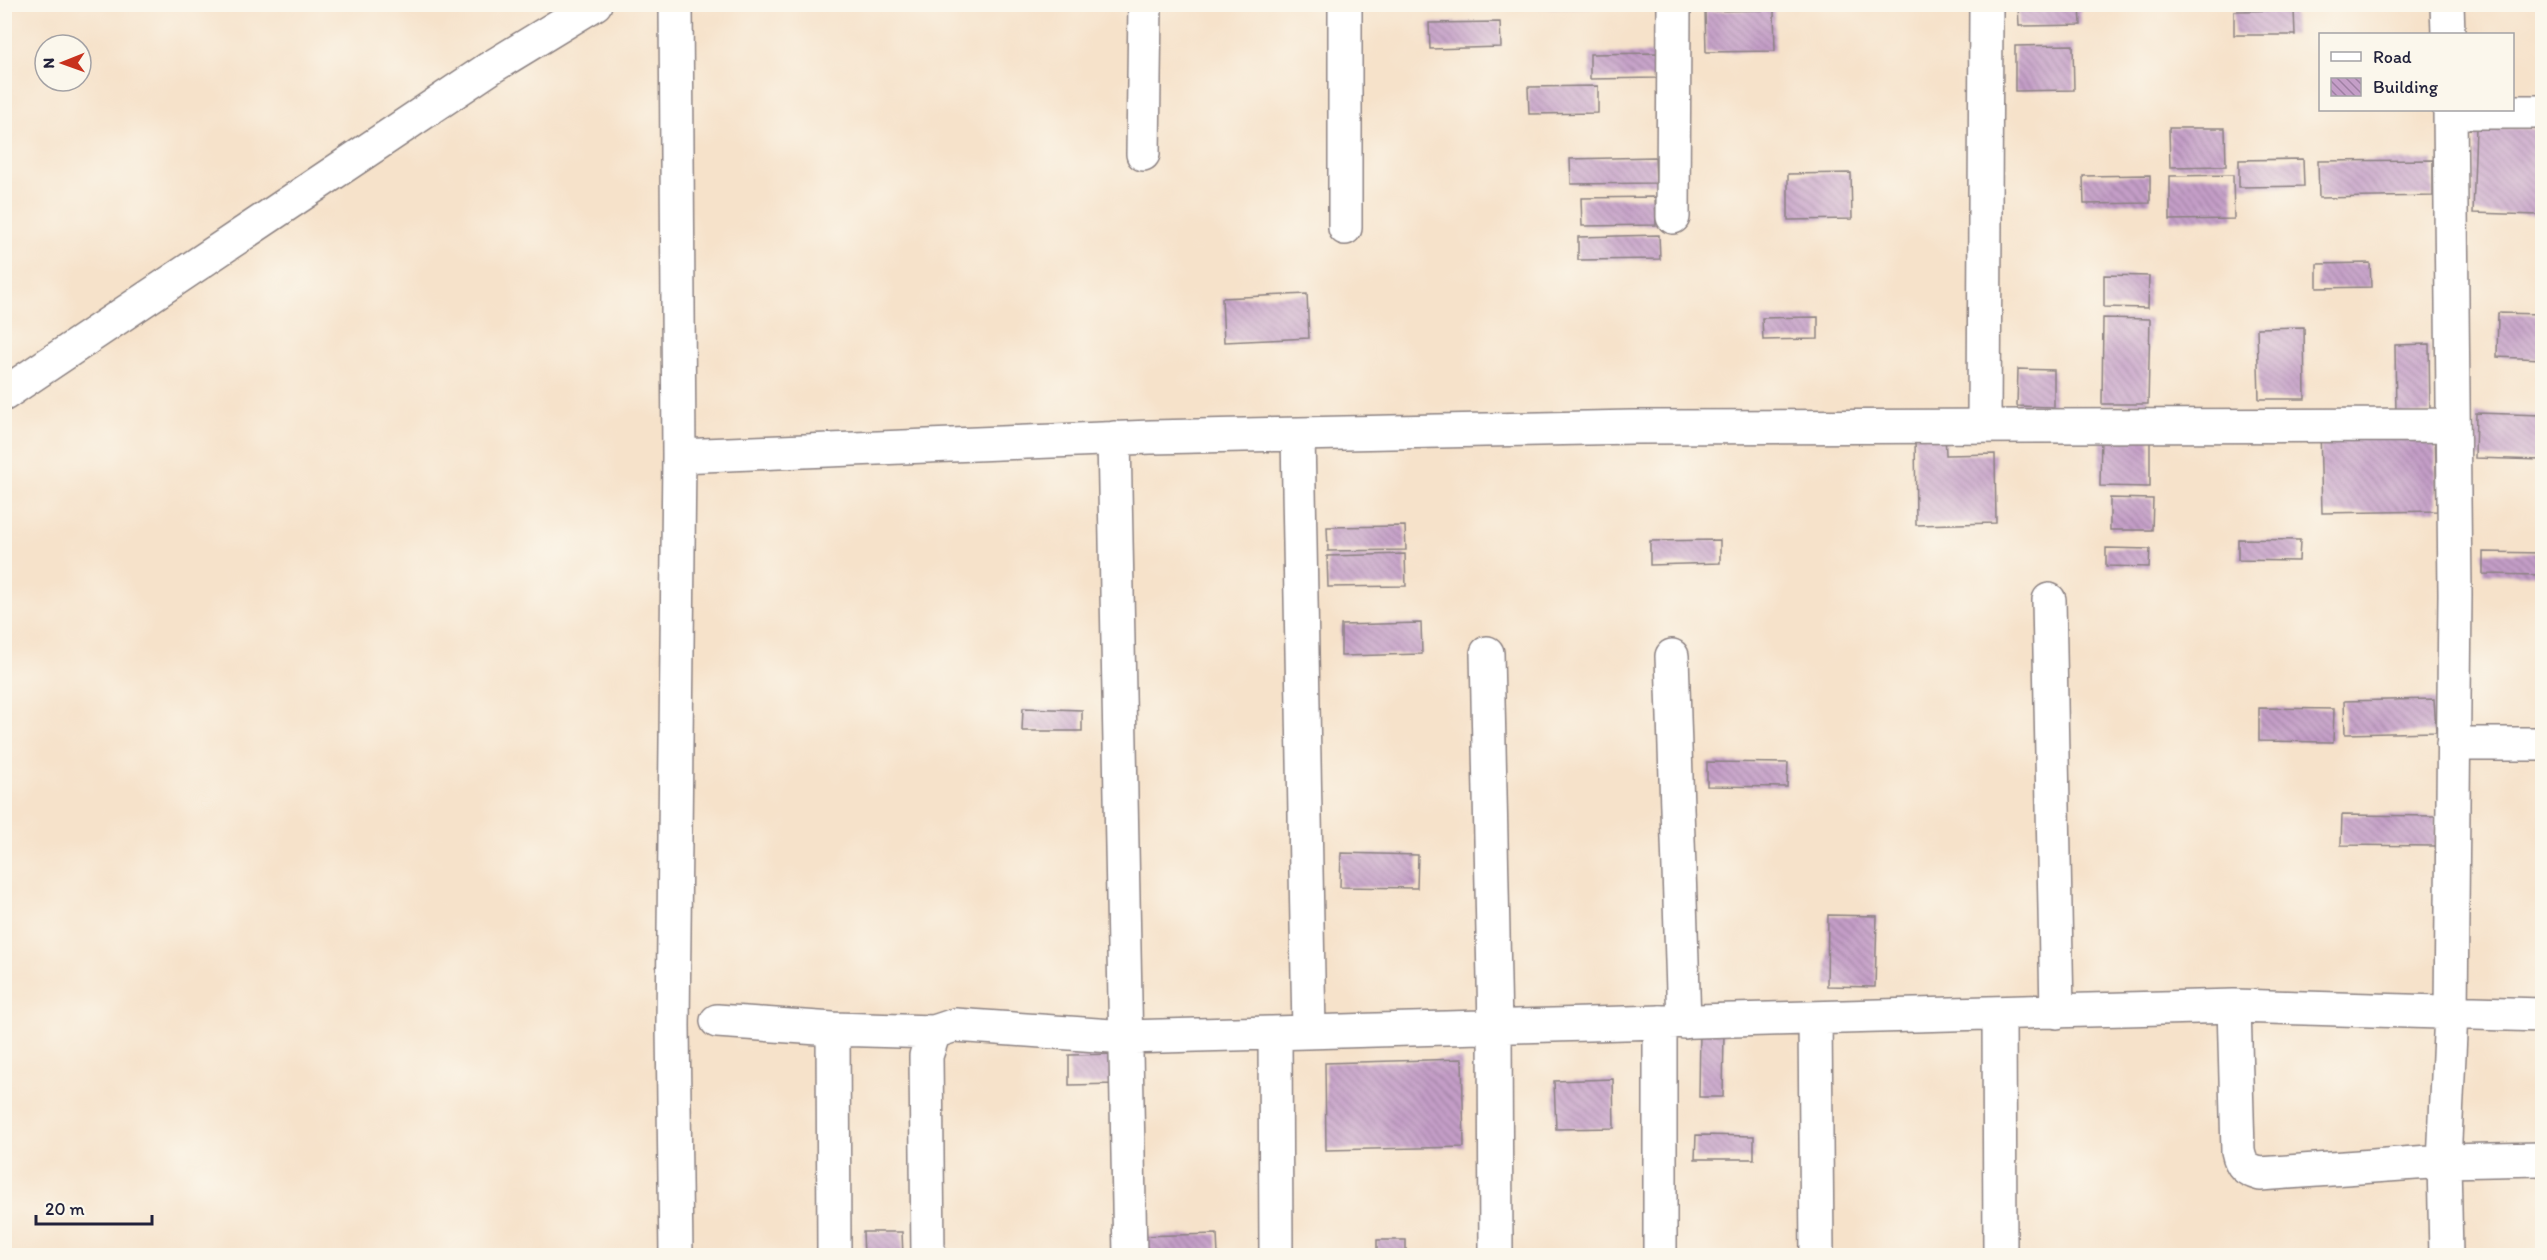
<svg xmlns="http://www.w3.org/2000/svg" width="2547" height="1260" font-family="Itim,sans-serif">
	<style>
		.building { fill: url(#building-back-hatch) }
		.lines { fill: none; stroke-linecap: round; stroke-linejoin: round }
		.minor-casing { stroke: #8c8282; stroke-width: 36 }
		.minor { stroke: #fff; stroke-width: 33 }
	</style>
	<defs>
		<pattern id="building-back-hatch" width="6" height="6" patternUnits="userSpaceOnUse" patternTransform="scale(1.5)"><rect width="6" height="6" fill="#c49ec7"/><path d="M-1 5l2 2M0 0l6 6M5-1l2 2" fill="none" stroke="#9f80a3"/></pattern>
	</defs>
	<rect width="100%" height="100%" fill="#fbf7ec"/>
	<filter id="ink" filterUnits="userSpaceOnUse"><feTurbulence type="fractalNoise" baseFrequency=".0167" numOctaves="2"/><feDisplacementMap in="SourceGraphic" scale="12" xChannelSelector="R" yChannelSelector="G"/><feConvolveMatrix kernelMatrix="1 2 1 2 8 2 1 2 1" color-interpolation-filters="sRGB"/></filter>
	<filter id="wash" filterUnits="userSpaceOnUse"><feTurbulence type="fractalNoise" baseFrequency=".008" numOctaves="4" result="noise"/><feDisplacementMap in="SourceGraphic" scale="24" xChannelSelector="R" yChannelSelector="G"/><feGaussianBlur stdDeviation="1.35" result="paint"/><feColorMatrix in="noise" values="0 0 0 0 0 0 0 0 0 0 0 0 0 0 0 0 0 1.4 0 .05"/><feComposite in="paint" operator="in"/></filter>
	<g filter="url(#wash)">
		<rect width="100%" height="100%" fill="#f6e2ca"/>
		<g id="blocks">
			<path class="building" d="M1526,4H1599V7L1526,8Z
				M2018,4H2080L2081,25L2019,26Z
				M1774,10L1775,51L1706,52L1705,11Z
				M2294,10L2295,35H2234V11Z
				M1500,22L1501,47L1430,49L1429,23Z
				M2073,45L2074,90L2015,91V46Z
				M1658,53V78L1590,79V54Z
				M1598,86V113L1529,114L1528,87Z
				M2476,127L2542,129L2539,215L2473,213Z
				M2169,128H2225L2226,166L2170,167Z
				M1655,157L1656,183L1571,184L1570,159Z
				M2303,159L2304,186L2239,187V160Z
				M2433,160V196L2319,198L2318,161Z
				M1851,173L1852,219L1788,220V174Z
				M2150,175V203L2084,204L2083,176Z
				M2233,175L2234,219L2170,220V176Z
				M1655,197L1656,225L1582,226L1581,198Z
				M1659,235L1660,259L1578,260V237Z
				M2370,263L2371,287L2317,288V264Z
				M2104,275L2149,276L2148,308L2104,307Z
				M1307,294L1309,338L1224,342L1222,298Z
				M2498,313L2542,314V359L2497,357Z
				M1818,317V339L1763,340L1762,318Z
				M2103,318L2150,319L2148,404H2102Z
				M2304,327L2305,399H2259L2257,328Z
				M2429,344L2430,413L2396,414L2395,345Z
				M2018,369L2054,370V407L2017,406Z
				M2476,413L2542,415V460L2475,458Z
				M2435,426L2437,511L2322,513L2320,428Z
				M1915,432H1945L1946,455L1995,454L1996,523L1916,525Z
				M2101,434L2150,435V487L2100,486Z
				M2110,498L2153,499L2152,530H2110Z
				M1405,526L1406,550L1328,551L1327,527Z
				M2238,539L2300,540L2299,561L2238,560Z
				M1720,540V563L1650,565V541Z
				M2106,548L2150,549L2149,567L2106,566Z
				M2483,552L2542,553V575L2483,574Z
				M1405,554L1406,586L1328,587L1327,556Z
				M1421,623L1422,654L1341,656V625Z
				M2434,699L2436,732L2345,734L2344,701Z
				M1023,708L1082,710V731H1022Z
				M2259,708L2334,709L2333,742L2259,741Z
				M1707,762L1788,763L1787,787L1707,786Z
				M2342,815L2436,816V846L2341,845Z
				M1341,853L1418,855L1417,888L1340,887Z
				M1828,915L1877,916L1875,987L1827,986Z
				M1700,1031H1724L1723,1097H1699Z
				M1118,1054V1084L1069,1085V1055Z
				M1462,1059L1464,1147L1326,1150L1325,1063Z
				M1613,1079L1614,1128L1556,1129L1554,1081Z
				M1696,1135L1754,1136V1159H1695Z
				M863,1232H902L903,1256H864Z
				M1217,1234L1218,1256H1138L1137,1236Z
				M1377,1240H1406V1256H1377Z"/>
		</g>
	</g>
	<g filter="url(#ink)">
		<use href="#blocks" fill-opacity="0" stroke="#8c8282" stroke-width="1.5"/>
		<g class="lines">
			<g class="minor-casing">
				<path id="minor" d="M676,4L679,456L673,1026L676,1256
					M1345,4V228
					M2447,4L2448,34
					M2450,112H2542
					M1143,154L1145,4
					M1673,217L1674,4
					M4,394L490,68L595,4
					M1984,426L1986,4
					M1298,435L1309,1032
					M1114,438L1130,1256
					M679,456L1151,437L1633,427L2452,425
					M2049,600L2057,1012
					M1487,653L1495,1027L1496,1256
					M1672,656L1684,1022
					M2453,744H2542
					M2234,1006L2238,1151C2241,1166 2246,1170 2260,1174L2444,1161L2542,1159
					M1999,1013L2000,1256
					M1815,1018L1817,1256
					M717,1021L833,1029L934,1032
					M833,1029L834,1256
					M1275,1033L1276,1256
					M928,1256L926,1056L934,1032L955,1025L1126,1037L2234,1006L2542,1015
					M1660,1256V1022
					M2446,1256L2444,1161L2451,1013L2455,594L2450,110"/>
			</g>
			<use href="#minor" class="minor"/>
		</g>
	</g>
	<rect width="2547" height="1260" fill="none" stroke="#fbf7ec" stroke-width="24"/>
	<rect x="2319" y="33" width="195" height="78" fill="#fbf7ec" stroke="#a4a2a5" stroke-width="1.5"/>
	<rect x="2331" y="52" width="30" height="9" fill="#ffffff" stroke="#a4a2a5" stroke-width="1.5"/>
	<text x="2373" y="63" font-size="18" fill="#22223b">Road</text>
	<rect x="2331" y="78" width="30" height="18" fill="url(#building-back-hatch)" stroke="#a4a2a5" stroke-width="1.5"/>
	<text x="2373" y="93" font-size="18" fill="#22223b">Building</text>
	<g transform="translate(63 63) rotate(269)"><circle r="28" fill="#fbf7ec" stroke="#a4a2a5" stroke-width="1.5"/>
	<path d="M0-4.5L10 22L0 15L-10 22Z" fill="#c8321e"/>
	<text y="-9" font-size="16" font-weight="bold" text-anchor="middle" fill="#22223b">N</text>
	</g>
	<path d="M36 1215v9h116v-9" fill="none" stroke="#22223b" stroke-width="3"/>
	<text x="45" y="1215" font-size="18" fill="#22223b" stroke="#fbf7ec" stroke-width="4.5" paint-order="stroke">20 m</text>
</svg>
